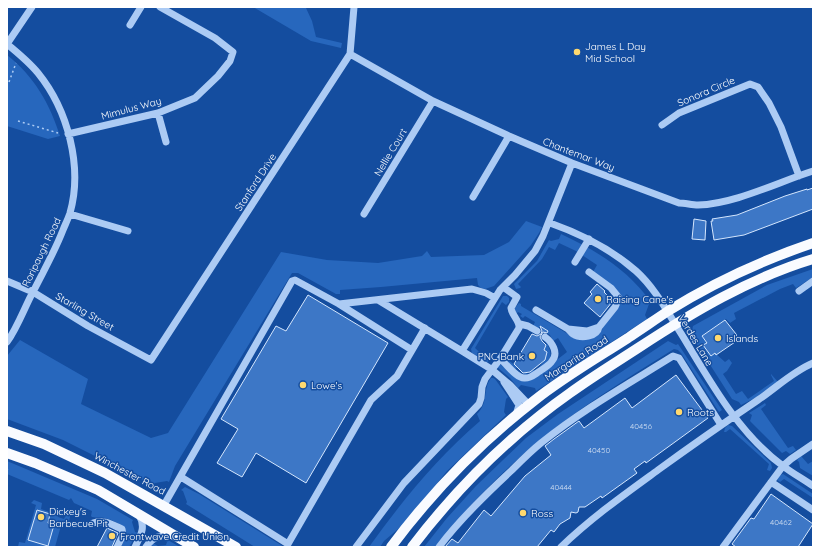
<svg xmlns="http://www.w3.org/2000/svg" width="820" height="554" font-family="Quicksand,sans-serif">
	<style>
		.green { fill: #2767bd }
		.building { fill: #3d77c6; stroke: #d4e6fd }
		.lines { fill: none; stroke-linecap: round; stroke-linejoin: round }
		.path { stroke: #accbf4; stroke-width: 1.5; stroke-dasharray: 2 3; stroke-linecap: butt }
		.minor { stroke: #accbf4; stroke-width: 7 }
		.major { stroke: #f9fbff; stroke-width: 10 }
		.poi-dot { fill: #ffd96f; stroke: #144d9f; stroke-width: 1.5 }
		.labels { text-anchor: middle; stroke-width: 3; stroke-linejoin: round; paint-order: stroke }
		.number-label { font-size: 8px; fill: #ceddf1 }
		.poi-label { font-size: 10px; fill: #fff; stroke: #144d9f; text-anchor: start }
		.street-label { font-size: 10px; fill: #fff; stroke: #144d9f }
	</style>
	<rect width="100%" height="100%" fill="#144d9f"/>
	<path class="green" d="M253,7H302L306,8L312,21L316,37L342,43L341,48L311,41Z
		M7,55C34,76 50,104 60,136L48,139L7,126Z
		M526,221L542,227L539,233L531,245L494,286L485,289L481,288L478,285L477,278L381,287L340,290V294H336L298,273H292L175,466L169,482L167,481L155,483L153,485L63,440L7,419V356L20,340L88,379L81,404L151,438L168,433L281,252L327,260L378,263L422,256L427,251L431,257L484,255L509,242Z
		M561,234C597,251 627,269 651,302L649,304L645,315L647,319L536,391L535,388L521,385L518,388L510,378L497,367L500,364L520,380L549,366L567,352L558,338L553,341L550,335L547,333L548,331L540,326L538,329L533,326L535,322L525,316L523,318L520,316L522,314L518,312L516,314L515,313V308L519,303L521,304V306L573,337L591,338L602,330L604,323L622,301V299L621,295L593,272L597,265L576,251L559,243L555,250L549,247L542,259L518,284L521,287L520,288L516,289L514,284L537,261L549,240L551,241L559,239Z
		M813,269V277L796,288L793,284L780,289L734,313L736,319L730,323L726,319L702,336L707,343L703,346L711,356L715,353L725,362L729,359L732,363L727,371L723,374L736,394L742,391L748,399L774,381L771,375V374L778,382L759,396L741,405L739,402L732,399L691,335L693,326L767,285Z
		M503,296H507L509,298V302L506,305L502,302L475,348L489,361L487,362L472,353L471,349Z
		M668,341L676,345L678,344L722,410L719,412L681,353L678,350L674,349C639,371 603,393 570,417C519,454 474,498 435,547H424L447,518L476,486L526,438L558,414Z
		M547,343C549,348 552,353 550,359C547,366 530,378 522,376C515,373 510,365 505,361L507,359L517,367L515,370L524,375L525,372L529,375L532,369L536,371L545,360L547,352L544,350Z
		M491,378H493L495,379L508,397L506,399L504,412L506,415L447,471L404,524L384,541L380,547H369C402,501 437,458 480,421L477,414C489,403 482,390 491,378Z
		M765,403L766,405L761,409L788,448L793,446L796,450L790,454L786,451L782,453L750,421L752,415L749,413Z
		M728,425L732,426L771,463L772,468L770,471L767,470L769,464L730,429L726,432H724L725,428Z
		M801,456L808,464L813,461V476L800,468L799,462L797,460Z
		M7,461L97,499L133,520L132,522L135,532L138,533L129,547H121L127,535C126,526 113,520 105,518C101,517 96,518 92,517L91,516L92,511L74,503L71,498L69,500L7,474Z
		M783,474L813,494V498L784,479L780,482L777,480L780,475Z
		M185,487L199,494L284,547H255L186,504L187,502L183,491L181,490Z
		M34,500L42,503L41,509L58,515V517L64,519L66,515L70,516L69,523L62,522L55,547H18L19,542L25,543L36,505L31,503Z
		M164,539H166L180,547H149L153,543L158,546L166,545L167,542Z"/>
	<path class="building" d="M813,188V209L744,235L714,240L711,221H713L712,219L737,215L785,196L807,189V190Z
		M694,219L706,221L705,240L692,239Z
		M597,284L605,291L604,292L607,295L606,296L612,302L600,317L584,303L592,294L590,292Z
		M308,295L388,343L306,483L256,453L242,477L217,463L238,429L221,419L276,326L286,331Z
		M725,320L736,334L738,340L716,355L715,353L711,356L703,345L707,343L702,336Z
		M540,326L548,331L547,333L543,332L540,337L542,341L546,345L544,350L547,352L545,360L530,372L523,373L514,364L532,334L537,336L541,334L542,331Z
		M676,375L708,418L646,463L645,461L634,469L637,473L602,498L601,496L585,507H579L578,512L576,513L571,512L570,518L560,524L554,532L551,530L537,547H445L452,539L458,543L484,510L491,516L525,476L551,455L545,446L554,439L579,421L584,428L625,398L632,408Z
		M771,494L813,524L798,547H736L732,544L751,518L754,519Z
		M37,510L50,514L48,523L54,525L48,546L28,540Z
		M107,528L118,533L112,547H97Z"/>
	<g class="lines">
		<path class="path" d="M9,82L16,63
			M18,121L58,133
			M7,471L8,467"/>
		<path class="minor" d="M130,25L141,7
			M7,44C18,53 29,62 38,73C68,110 83,167 70,213C68,219 65,225 63,230C55,251 44,270 34,290C25,306 18,327 7,342
			M7,44L32,7
			M350,54L433,101L509,136L572,163L679,203C685,203 692,205 698,205C735,204 778,182 813,171
			M158,113L166,142
			M662,125L679,113L750,84L758,87L769,103L781,127L799,176
			M68,134L158,113L195,98L218,76L230,61L233,52L215,38L160,7
			M473,197L509,136
			M70,214L128,231
			M364,214L433,101
			M550,223C581,234 611,249 636,271C655,288 668,313 682,335C710,381 738,433 783,466C792,473 803,479 813,486
			M575,262L589,239
			M7,281L33,292L88,326L151,360L350,54L354,7
			M799,291L813,281
			M378,300L462,351
			M339,304L412,350
			M536,310L568,329L587,331L599,327L615,307L619,298L611,288L589,272
			M520,324L528,326L537,331
			M568,329C570,331 571,333 573,334C581,339 597,337 599,327
			M500,359C507,364 516,378 524,378C530,379 535,374 540,371C544,368 550,365 552,361C559,353 552,342 545,337
			M504,382L519,405L516,415
			M529,405L510,385L491,369L462,351L500,290L515,275L535,251L543,236L572,163
			M181,477L288,544L371,400L397,376L425,328
			M771,482L813,510
			M164,505L292,281L295,280L339,304L472,289L486,293L495,298
			M93,523C105,519 112,525 122,529L123,535L117,547
			M135,547C141,535 146,527 139,515
			M146,547C153,536 162,535 174,535
			M356,547L404,483L479,404L481,398L482,387L485,379L500,359L519,328C520,321 512,316 511,308L517,297L503,287
			M439,547C460,519 486,494 512,470C521,461 531,451 541,443C582,410 628,384 673,356L679,358L721,425
			M561,547C591,518 625,494 658,470C691,446 724,423 758,400C776,388 792,372 813,363
			M723,547L783,466L791,459L813,444"/>
		<path class="major" d="M7,431L44,444L105,473L236,547
			M7,453L35,463L98,490L194,547
			M391,547C432,492 481,442 535,400C564,377 597,358 628,338C641,329 655,320 668,311C713,283 763,260 813,243
			M412,547C457,488 509,436 570,393C592,377 615,363 638,348C693,312 750,278 813,259"/>
	</g>
	<g class="poi-dot">
		<circle cx="577" cy="52" r="4"/>
		<circle cx="598" cy="299" r="4"/>
		<circle cx="718" cy="338" r="4"/>
		<circle cx="532" cy="356" r="4"/>
		<circle cx="303" cy="385" r="4"/>
		<circle cx="679" cy="412" r="4"/>
		<circle cx="523" cy="513" r="4"/>
		<circle cx="41" cy="517" r="4"/>
		<circle cx="112" cy="536" r="4"/>
	</g>
	<g class="labels">
		<g class="number-label">
			<text x="641" y="429">40456</text>
			<text x="599" y="453">40450</text>
			<text x="561" y="490">40444</text>
			<text x="781" y="525">40462</text>
		</g>
		<g class="poi-label">
			<text x="585" y="50">James L Day<tspan x="585" dy="12">Mid School</tspan></text>
			<text x="606" y="303">Raising Cane's</text>
			<text x="726" y="342">Islands</text>
			<text x="524" y="360" text-anchor="end">PNC Bank</text>
			<text x="311" y="389">Lowe's</text>
			<text x="687" y="416">Roots</text>
			<text x="49" y="515">Dickey's<tspan x="49" dy="12">Barbecue Pit</tspan></text>
			<text x="531" y="517">Ross</text>
			<text x="120" y="540">Frontwave Credit Union</text>
		</g>
		<g class="street-label">
			<text transform="translate(706 91) rotate(-23)" y="4">Sonora Circle</text>
			<text transform="translate(131 108) rotate(-15)" y="4">Mimulus Way</text>
			<text transform="translate(390 152) rotate(-59)" y="4">Nellie Court</text>
			<text transform="translate(579 154) rotate(21)" y="4">Chantemar Way</text>
			<text transform="translate(255 182) rotate(-57)" y="4">Stanford Drive</text>
			<text transform="translate(41 252) rotate(-64)" y="4">Roripaugh Road</text>
			<text transform="translate(85 311) rotate(30)" y="4">Starling Street</text>
			<text transform="translate(696 340) rotate(59)" y="4">Verdes Lane</text>
			<text transform="translate(576 358) rotate(-33)" y="4">Margarita Road</text>
			<text transform="translate(130 473) rotate(28)" y="4">Winchester Road</text>
		</g>
	</g>
	<rect width="820" height="554" fill="none" stroke="#ffffff" stroke-width="16"/>
</svg>
